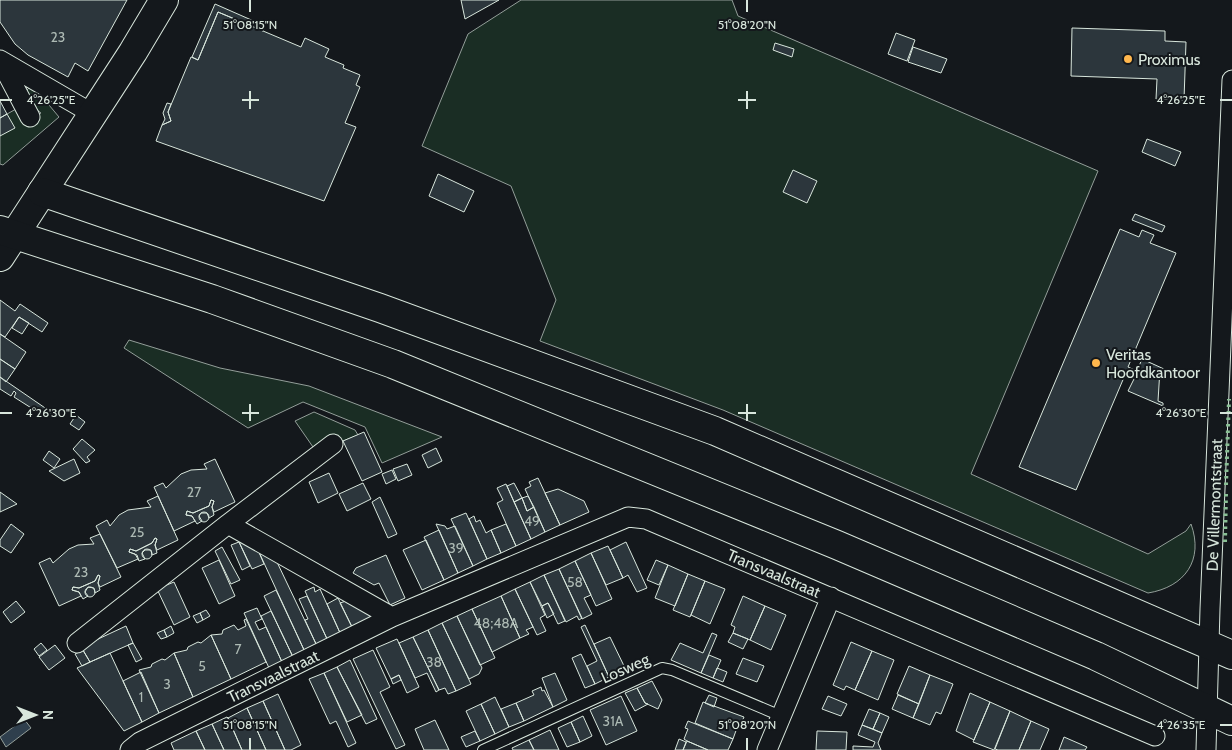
<svg xmlns="http://www.w3.org/2000/svg" width="1232" height="750" font-family="Cabin,sans-serif">
	<style>
		.green { fill: #1a2d24; stroke: #939e99 }
		.water { fill: #2f3f4d; stroke: #939e99 }
		.building { fill: #2c363c; stroke: #d8e6dc }
		.lines { fill: none; stroke-linecap: round; stroke-linejoin: round }
		.lane-casing { stroke: #d8e6dc; stroke-width: 12 }
		.street-casing { stroke: #d8e6dc; stroke-width: 21 }
		.secondary-casing { stroke: #d8e6dc; stroke-width: 30 }
		.highway-casing { stroke: #d8e6dc; stroke-width: 30 }
		.lane { stroke: #14181c; stroke-width: 10 }
		.street { stroke: #14181c; stroke-width: 19 }
		.secondary { stroke: #14181c; stroke-width: 28 }
		.highway { stroke: #14181c; stroke-width: 28 }
		.hedge { stroke: #8ac095; stroke-width: 4; stroke-dasharray: 2.5 4; stroke-linecap: butt }
		.ticks { fill: none; stroke: #d8e6dc; stroke-width: 2 }
		.poi-dot { fill: #ffb74d; stroke: #14181c; stroke-width: 2 }
		.labels { text-anchor: middle; stroke-width: 4; stroke-linejoin: round; paint-order: stroke }
		.number-label { font-size: 14px; fill: #adbab4 }
		.poi-label { font-size: 16px; fill: #d8e6dc; stroke: #14181c; text-anchor: start }
		.street-label { font-size: 16px; fill: #d8e6dc; stroke: #14181c }
		.ticks-label { font-size: 12px; text-anchor: middle; fill: #d8e6dc; stroke: #14181c; stroke-width: 4; stroke-linejoin: round; paint-order: stroke }
	</style>
	<rect width="100%" height="100%" fill="#14181c"/>
	<path class="green" d="M521,0H732L738,16L1098,171L971,474L1148,554L1186,531L1191,524C1204,560 1185,587 1148,593L723,410L540,341L556,300L511,186L422,146L468,34Z
		M30,87L39,93L59,117L3,165L0,164V118L16,109L24,124L41,113L36,109L26,91Z
		M129,340L220,368L309,386L442,437L382,463L365,427L303,402L248,428L124,348Z
		M314,412L355,430L358,435L343,441C330,435 325,438 313,447L295,421Z"/>
	<path class="water" d="M24,719L31,728L6,747L0,737Z"/>
	<path class="building" d="M0,0H127L88,71L75,63L68,77L28,55L15,44L0,22Z
		M461,0H499L465,19Z
		M215,4L265,26L263,31L218,12L198,60L192,57Z
		M218,12L301,47L305,38L329,49L325,57L344,65L343,68L360,75L356,85L360,87L345,123L356,127L324,201L156,141L162,125L171,121L168,112L191,57L198,60Z
		M1072,28L1165,31V41L1186,42L1184,100L1156,99L1157,79L1071,76Z
		M896,33L915,40L907,61L888,54Z
		M775,43L794,49L792,57L773,50Z
		M913,47L947,59L941,73L908,62Z
		M0,101L7,114L0,118Z
		M167,103L171,104L168,112L171,121L162,125L165,119L163,113Z
		M7,114L15,128L0,136V118Z
		M1147,139L1181,152L1175,166L1142,152Z
		M793,170L817,181L807,203L783,192Z
		M438,174L474,191L464,212L429,196Z
		M1135,214L1165,226L1162,232L1132,220Z
		M1120,229L1139,237L1142,230L1154,235L1150,243L1176,253L1128,367L1137,371L1142,359L1164,369V371L1160,369L1158,401L1163,403V406L1128,391L1134,379L1125,375L1076,490L1019,467Z
		M0,300L15,311L20,304L48,323L42,332L19,317L5,337L0,334Z
		M19,317L29,323L22,334L12,328Z
		M0,334L26,352L15,369L0,359Z
		M0,359L15,369L6,382L0,377Z
		M0,377L51,412L47,418L14,397L16,393L14,391L11,396L0,389Z
		M76,415L85,422L79,430L70,424Z
		M364,432L382,472L362,481L343,441Z
		M82,439L95,450L87,457L90,461L86,463L73,449Z
		M436,448L442,461L428,468L422,455Z
		M49,451L60,459L54,468L43,460Z
		M74,459L80,473L64,481L49,471Z
		M215,459L235,502L214,512L212,507L214,501L211,500L209,506L193,513L187,511L186,515L192,516L195,521L174,531L154,487L163,483L166,488L181,474L191,470L207,469L204,464Z
		M407,464L412,475L398,481L393,469Z
		M392,470L396,479L386,484L382,474Z
		M329,473L338,493L318,503L309,482Z
		M538,478L560,525L545,532L525,489L531,486L529,482Z
		M363,483L371,499L347,511L339,494Z
		M514,483L522,498L514,502L507,486Z
		M506,484L531,539L516,546L497,503L503,500L497,488Z
		M558,489L584,501L589,512L560,525L545,493Z
		M0,492L17,504L0,512Z
		M158,496L178,540L157,550L155,545L157,539L155,538L152,543L136,551L130,549L129,552L135,554L138,559L117,568L96,526L107,520L110,526L119,515L128,510L151,507L147,501Z
		M528,496L534,507L527,511L522,498Z
		M380,497L397,534L388,538L372,502Z
		M522,498L527,511L534,507L545,532L531,539L514,502Z
		M211,500L214,501L212,507L214,515L209,518L207,513H201L199,516L202,521L197,524L192,516L186,515L187,511L193,513L209,506Z
		M199 517a5 5 0 1 1 10 0a5 5 0 1 1-10 0Z
		M466,513L487,559L473,566L451,519Z
		M474,516L476,522L480,520L486,533L491,530L501,553L487,559L469,519Z
		M11,524L24,534L11,553L0,546V540Z
		M436,524L445,526L447,529L455,526L473,566L458,573Z
		M506,524L516,546L501,553L491,530Z
		M439,530L458,573L444,580L424,537Z
		M100,534L121,577L100,587L98,583L100,576L98,575L95,581L79,588L73,587L72,590L79,592L81,596L59,606L39,563L50,558L53,563L69,549L78,545L94,544L90,538Z
		M155,538L157,539L155,545L157,553L152,555L151,550H145L142,553L145,559L139,561L137,555L129,552L130,549L136,551L152,543Z
		M426,540L444,580L422,590L403,550Z
		M241,541L258,550L264,564L252,569L239,542Z
		M239,542L250,566L242,570L231,545Z
		M626,542L647,588L637,592L628,575L623,578L610,550Z
		M608,546L623,578L606,585L591,553Z
		M222,547L240,580L231,584L215,551Z
		M142 554a5 5 0 1 1 10 0a5 5 0 1 1-10 0Z
		M258,550L276,560L317,646L305,652Z
		M591,553L612,599L596,606L575,561Z
		M386,555L405,598L390,605L379,583L374,585L353,573L356,568Z
		M219,560L235,596L219,604L202,568Z
		M656,560L668,565L659,585L647,580Z
		M575,561L591,595L584,598L592,614L582,619L559,569Z
		M668,565L688,574L675,606L655,598Z
		M559,569L582,618L579,620L577,616L566,622L544,575Z
		M688,574L705,581L690,617L673,610Z
		M98,575L100,576L98,583L100,590L95,593L94,588L88,587L85,592L88,596L83,599L79,592L72,590L73,587L79,588L95,581Z
		M544,575L565,621L558,624L548,603L542,606L530,582Z
		M705,581L725,589L710,624L691,615Z
		M174,582L190,617L174,625L157,589Z
		M530,582L545,615L540,618L546,631L537,635L515,589Z
		M314,587L315,592L320,589L341,635L328,641L305,591Z
		M85 592a5 5 0 1 1 10 0a5 5 0 1 1-10 0Z
		M515,589L533,627L526,630L529,634L520,638L501,596Z
		M276,590L305,652L293,657L264,596Z
		M307,596L328,641L317,646L305,620L308,619L299,599Z
		M501,596L520,638L492,652L472,609Z
		M743,596L765,606L750,640L733,633L735,627L731,625Z
		M338,598L353,629L341,635L327,604Z
		M16,601L25,612L11,623L3,612Z
		M346,601L374,617L353,629L340,603Z
		M548,603L554,614L547,618L542,606Z
		M765,606L786,615L771,650L750,640Z
		M257,608L262,619L255,622L259,630L266,627L282,662L269,668L244,613Z
		M472,609L495,658L480,665L457,616Z
		M206,610L210,616L203,620L200,613Z
		M271,611L293,657L282,662L261,616Z
		M200,613L203,620L197,623L193,616Z
		M457,616L482,668L479,674L469,679L442,623Z
		M246,619L266,662L231,679L211,635L222,634L223,630L234,625L238,630L246,626L244,620Z
		M442,623L471,684L456,691L428,630Z
		M585,625L609,677L595,684L587,666L597,661L581,627Z
		M126,626L133,643L90,662L81,647Z
		M171,626L174,633L167,637L164,630Z
		M164,630L167,637L161,639L157,633Z
		M428,630L456,691L448,694L445,688L439,690L413,637Z
		M712,633L717,635L701,673L671,660L680,643L703,653Z
		M733,633L748,639L743,649L728,642Z
		M211,635L231,679L193,697L174,653L187,650L188,647L198,642L201,643Z
		M413,637L439,690L436,692L427,673L415,678L399,643Z
		M610,637L626,670L609,677L594,644Z
		M397,639L419,687L407,693L399,675L391,679L376,648Z
		M851,642L872,651L855,690L846,686L844,690L833,685Z
		M41,643L47,650L39,656L34,649Z
		M133,643L142,659L136,662L128,645Z
		M55,645L65,658L49,670L39,657Z
		M83,650L90,662L82,666L75,654Z
		M373,650L390,687L380,692L405,745L396,749L353,659Z
		M872,651L894,660L878,700L855,690Z
		M110,653L142,722L124,731L77,668Z
		M174,653L193,697L159,713L139,670L151,667L152,664L162,659L165,660Z
		M581,654L595,684L585,688L572,658Z
		M709,655L721,660L713,678L701,673Z
		M743,658L764,666L757,682L736,674Z
		M350,660L377,719L366,724L337,667Z
		M909,666L930,675L919,704L897,694Z
		M337,667L362,715L347,722L324,673Z
		M717,668L727,672L723,682L713,678Z
		M141,672L159,713L142,722L123,681Z
		M324,673L356,743L348,747L336,721L330,724L309,679Z
		M555,673L567,700L553,707L542,678Z
		M399,675L401,680L393,684L391,679Z
		M930,675L953,684L941,714L936,712L930,725L913,718Z
		M652,681L662,700L658,709L645,703L637,688Z
		M541,687L542,691L544,690L553,707L524,721L516,703L534,695L532,691Z
		M637,688L645,703L648,704L635,711L625,693Z
		M970,693L990,702L974,740L956,731Z
		M278,694L301,745L291,750H285L263,701Z
		M709,695L717,698L714,707L705,703Z
		M898,695L919,704L913,718L892,709Z
		M621,696L637,731L606,745L590,710Z
		M828,696L847,704L841,716L822,709Z
		M495,697L509,727L495,734L481,704Z
		M263,701L285,750H266L247,708Z
		M703,702L744,717L740,726L738,725L733,739L695,723Z
		M990,702L1010,711L994,750L973,742Z
		M516,703L524,721L509,727L501,709Z
		M481,704L495,734L480,741L466,711Z
		M247,708L266,750H242L228,718Z
		M869,709L880,713L873,729L862,725Z
		M1010,711L1031,721L1019,750H998L995,749Z
		M880,713L889,717L882,733L873,729Z
		M583,716L592,736L580,742L571,722Z
		M227,717L228,718L242,750H224L212,724Z
		M435,720L449,750H424L415,729Z
		M688,721L733,739L728,750H708L687,741L684,739L688,729L685,728Z
		M1031,721L1049,729L1040,750H1019Z
		M571,722L580,742L567,747L558,728Z
		M212,724L224,750H205L196,731Z
		M862,725L882,733L878,743L881,750H853V746L873,747L875,742L858,735Z
		M550,730L559,750H534L529,740Z
		M196,731L205,750H174L171,743Z
		M475,731L480,741L466,747L461,737Z
		M817,731L847,732L846,750H816Z
		M1064,737L1087,747L1085,750H1059Z
		M679,739L686,742L683,750H675Z
		M529,740L534,750H513L512,748Z
		M687,741L708,750H683Z"/>
	<g class="lines">
		<g class="lane-casing">
			<path id="lane" d="M483,750L662,668L672,670L781,716"/>
		</g>
		<g class="street-casing">
			<path id="street" d="M0,60L93,114
				M1,62L30,117
				M228,524L333,444
				M77,643L228,524L392,617
				M130,750L140,742L392,617L628,517L646,519L1155,736
				M767,750L831,597
				M1206,750L1210,609L1232,80"/>
		</g>
		<g class="secondary-casing">
			<path id="secondary" d="M0,257L133,52L164,0"/>
		</g>
		<g class="highway-casing">
			<path id="highway" d="M42,192L380,308L715,431L1232,655
				M0,230L212,299L393,364L837,545L1096,656L1232,721"/>
		</g>
		<use href="#lane" class="lane"/>
		<use href="#street" class="street"/>
		<use href="#secondary" class="secondary"/>
		<use href="#highway" class="highway"/>
		<path class="hedge" d="M1226,485L1229,399
			M1225,542L1226,494"/>
	</g>
	<path class="ticks" d="M250,0V12M747,0V12M250,91V109M747,91V109M0,100H12M242,100H259M738,100H756M1220,100H1232M250,404V421M747,404V421M0,413H12M242,413H259M738,413H756M1220,413H1232M1220,725H1232M250,738V750M747,738V750"/>
	<g class="poi-dot">
		<circle cx="1128" cy="59" r="5"/>
		<circle cx="1096" cy="363" r="5"/>
	</g>
	<g class="labels">
		<g class="number-label">
			<text x="58" y="42">23</text>
			<text x="194" y="497">27</text>
			<text x="532" y="526">49</text>
			<text x="137" y="537">25</text>
			<text x="456" y="553">39</text>
			<text x="81" y="577">23</text>
			<text x="575" y="587">58</text>
			<text x="496" y="628">48;48A</text>
			<text x="238" y="654">7</text>
			<text x="434" y="667">38</text>
			<text x="202" y="671">5</text>
			<text x="167" y="689">3</text>
			<text x="141" y="702">1</text>
			<text x="613" y="726">31A</text>
		</g>
		<g class="poi-label">
			<text x="1138" y="65">Proximus</text>
			<text x="1106" y="360">Veritas<tspan x="1106" dy="18">Hoofdkantoor</tspan></text>
		</g>
		<g class="street-label">
			<text transform="translate(1214 505) rotate(-88)" y="6">De Villermontstraat</text>
			<text transform="translate(774 573) rotate(23)" y="6">Transvaalstraat</text>
			<text transform="translate(625 668) rotate(-24)" y="6">Losweg</text>
			<text transform="translate(273 676) rotate(-26)" y="6">Transvaalstraat</text>
		</g>
	</g>
	<g class="ticks-label">
		<text x="250" y="29">51°08'15"N</text>
		<text x="747" y="29">51°08'20"N</text>
		<text x="1181" y="104">4°26'25"E</text>
		<text x="51" y="104">4°26'25"E</text>
		<text x="1181" y="417">4°26'30"E</text>
		<text x="51" y="417">4°26'30"E</text>
		<text x="250" y="729">51°08'15"N</text>
		<text x="747" y="729">51°08'20"N</text>
		<text x="1181" y="729">4°26'35"E</text>
	</g>
	<g transform="translate(35 715) rotate(90)" stroke="#14181c" stroke-width="4" paint-order="stroke">
	<path d="M0-4L9 19L0 12L-9 19Z" fill="#d8e6dc"/>
	<text y="-8" font-size="14" font-weight="bold" text-anchor="middle" fill="#d8e6dc">N</text>
	</g>
</svg>
